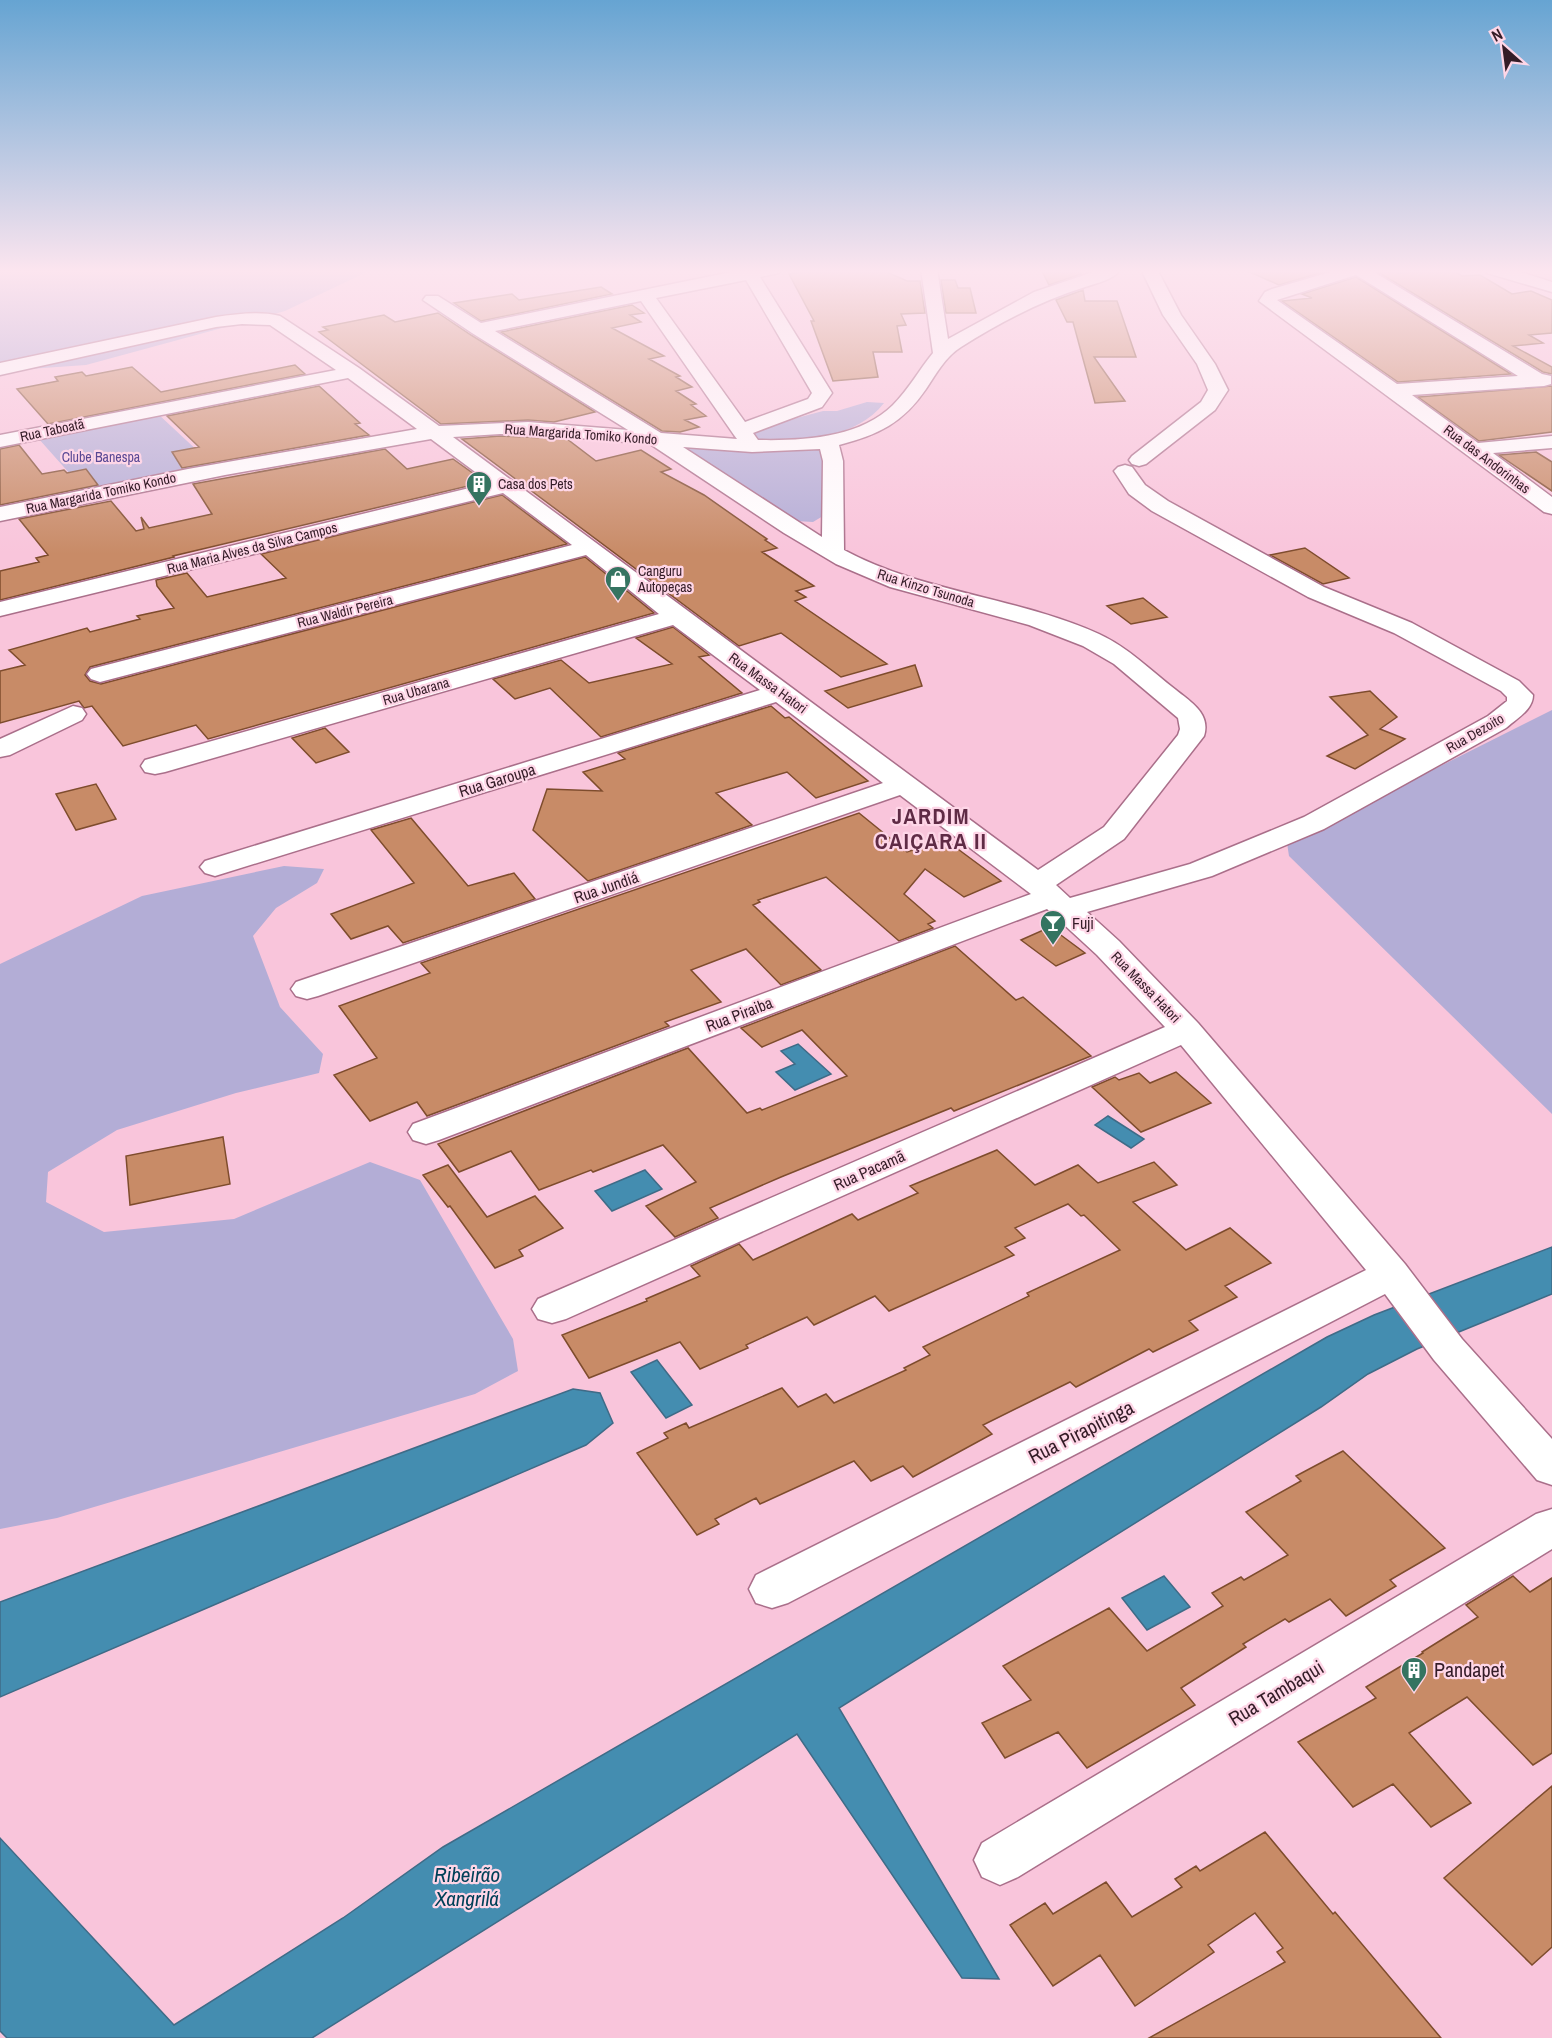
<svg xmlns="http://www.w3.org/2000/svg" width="1552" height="2038" font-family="'Archivo Narrow',sans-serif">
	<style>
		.green { fill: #b3add6 }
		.water { fill: #448db0; stroke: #3f6b87; stroke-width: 1.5 }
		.building { fill: #c88b67; stroke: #7e4c2d; stroke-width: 1.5 }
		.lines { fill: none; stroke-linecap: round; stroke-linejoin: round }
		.minor-casing { stroke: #aa6f8a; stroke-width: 3 }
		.minor { fill: #fff; fill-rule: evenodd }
		.labels { text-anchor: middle; stroke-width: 4.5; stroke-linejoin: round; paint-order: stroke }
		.far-street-label { font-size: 14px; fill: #341c27; stroke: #fed6e7 }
		.far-park-label { font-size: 14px; fill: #594894; stroke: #fed6e7 }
		.far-poi-label { font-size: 14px; fill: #341c27; stroke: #fed6e7; text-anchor: start }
		.street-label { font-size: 16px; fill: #341c27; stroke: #fed6e7 }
		.poi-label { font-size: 16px; fill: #341c27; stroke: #fed6e7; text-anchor: start }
		.near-street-label { font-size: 20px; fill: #341c27; stroke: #fed6e7 }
		.near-poi-label { font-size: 20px; fill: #341c27; stroke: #fed6e7; text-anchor: start }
		.near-water-label { font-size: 21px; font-style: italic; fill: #004058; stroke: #fed6e7 }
		.district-label { font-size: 22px; font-weight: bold; letter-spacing: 1.5px; fill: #5f2b45; stroke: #fed6e7 }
	</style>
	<rect width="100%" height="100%" fill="#f9c5db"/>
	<path class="green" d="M0,269H373L285,311L86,365L0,371Z
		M867,402L884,403C856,440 799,440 757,442L752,430L823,411H837Z
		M157,413L216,468L87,493L38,438Z
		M682,447L819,449L822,452L823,516L813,522L796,521Z
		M1552,710V1114L1289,856L1287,843Z
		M284,866L324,869L317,883L276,908L253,936L280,1007L323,1054L319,1073L236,1093L117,1130L48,1172L46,1202L104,1232L234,1219L370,1162L420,1180L513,1339L518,1371L475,1394L57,1518L0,1529V964L142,896Z"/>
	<path class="water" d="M798,1044L831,1074L795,1090L776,1072L795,1064L781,1051Z
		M1108,1116L1144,1139L1131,1148L1095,1125Z
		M645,1170L662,1189L612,1211L595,1191Z
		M1552,1247V1294L1417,1349L1368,1374L1321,1407L839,1708L999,1979L962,1978L797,1734L312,2038H7L0,2031V1838L174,2025L343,1918L443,1847L1327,1337L1374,1315Z
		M657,1360L692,1405L666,1418L631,1372Z
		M573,1389L600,1393L613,1423L586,1445L0,1697V1602Z
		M1164,1576L1190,1607L1147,1630L1122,1598Z"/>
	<path class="building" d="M819,269H880L907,281H920L925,313L901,314L906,325L897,326L902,352H873L878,377L833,381L811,321H814L789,274Z
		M1041,269H1081V274L1049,285Z
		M1243,269H1333L1279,285Z
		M1373,269H1398L1399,273L1451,269L1462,276L1480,275L1512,294L1531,291L1552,300V333L1529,335L1543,343L1513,346L1552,367V374L1543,372Z
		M1356,277L1511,374L1398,382L1282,301L1312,298L1302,294Z
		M941,280H955L958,288H970L976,313H946Z
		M601,287L612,294L481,321L454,303L512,294L519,300Z
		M1083,290L1085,301H1117L1136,357H1094L1125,401L1095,403L1073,322H1067L1056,300Z
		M632,305L644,313L630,315L641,322L612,328L664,356L649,359L680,376L676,377L692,387L676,391L696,404L691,405L706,416L685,420L699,427L680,432L662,431L501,332Z
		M438,313L471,335L595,412L554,422L528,420L441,424L319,332L328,330L323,327L384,315L395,322Z
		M295,365L305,374L48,424L17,389L58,381L55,377L82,372L86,376L132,367L161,392Z
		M319,386L360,423L355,424L369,435L182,468L172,452L199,447L167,416Z
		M1552,386V432L1479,441L1418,397Z
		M500,436L567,439L596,461L641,450L671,469L661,472L704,495L767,539L765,540L777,548L762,552L814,586L796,591L806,597L795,601L887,664L841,677L781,633L739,646L462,439Z
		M19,445L42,474L64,470L67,473L86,469L98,485L0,505V449Z
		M385,449L407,469L453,459L485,482L173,556L174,557L0,600V571L39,562L36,558L48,555L19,519L111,501L136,531L144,529L141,517L149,528L212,514L193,484Z
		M1536,452L1552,462V491L1499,455Z
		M502,495L567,544L90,667L85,675L90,681L101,684L585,557L654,613L208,739L196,725L123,746L92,706L84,708L79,701L0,723V671L25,665L9,650L87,628L90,632L140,619L137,616L174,608L157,586L156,580L187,573L207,597L286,578L261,554Z
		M1305,548L1349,578L1323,584L1270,555Z
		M1143,598L1167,617L1131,624L1107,606Z
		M673,627L709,655L699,657L742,693L601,737L550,688L515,699L493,679L561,660L589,683L672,664L636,638Z
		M915,665L922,686L848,708L825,691Z
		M1370,691L1397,717L1380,729L1405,739L1355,769L1327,756L1368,735L1330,697Z
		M771,706L785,718L789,717L868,781L816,798L787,772L716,793L752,825L588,881L533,830L547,789L602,791L583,772L625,759L618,753Z
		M325,728L349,752L316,763L292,738Z
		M96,784L116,819L76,830L56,794Z
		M859,813L907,852L950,838L947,841L1001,881L964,897L925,869L904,894L935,921L928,924L933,928L899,941L826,877L758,900L760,902L753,905L821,970L781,985L746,949L691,970L721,1002L665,1022L669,1026L427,1116L417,1102L370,1121L334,1075L377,1058L339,1006L430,973L421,963Z
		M411,818L468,886L514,873L535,899L403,943L388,926L351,939L331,914L414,883L371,830Z
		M1050,927L1085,953L1056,966L1021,940Z
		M955,946L1016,1000L1023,997L1091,1056L954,1111L951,1108L781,1177L710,1208L718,1218L675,1237L646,1206L696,1182L663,1145L593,1172L591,1170L539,1190L511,1151L459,1172L438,1144L688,1048L747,1113L760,1108L762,1110L847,1076L802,1030L762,1047L741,1028Z
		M1176,1072L1211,1103L1141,1132L1092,1087L1115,1077L1119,1080L1139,1073L1150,1083Z
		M223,1137L230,1184L130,1205L126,1156Z
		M997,1150L1035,1185L1078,1165L1098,1183L1154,1162L1177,1185L1133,1202L1186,1250L1230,1228L1271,1263L1225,1286L1237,1297L1189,1321L1198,1330L1153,1352L1149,1349L1076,1387L1070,1382L983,1425L992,1434L913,1477L903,1466L871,1481L854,1461L760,1504L756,1498L715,1519L719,1524L697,1535L637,1453L668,1438L664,1433L686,1423L689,1428L782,1388L798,1407L826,1394L834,1403L906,1370L904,1368L930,1355L923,1347L1029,1296L1027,1293L1120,1250L1084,1215L1081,1216L1068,1204L1015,1228L1025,1238L1005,1247L1014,1255L889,1311L875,1296L814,1325L807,1317L746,1345L748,1348L700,1369L680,1342L589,1378L562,1335L647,1301L646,1299L700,1276L691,1266L739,1244L753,1260L852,1214L858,1220L918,1193L910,1186Z
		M448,1165L487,1217L535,1196L563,1228L519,1250L523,1256L495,1268L450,1206L448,1207L423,1175Z
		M1343,1451L1445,1548L1390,1580L1396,1586L1346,1616L1330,1599L1289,1622L1285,1619L1243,1644L1246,1647L1181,1688L1195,1705L1087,1768L1058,1732L1005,1758L982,1723L1031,1700L1003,1666L1109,1608L1147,1651L1223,1606L1212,1593L1241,1577L1244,1580L1288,1555L1246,1512L1301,1481L1296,1476Z
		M1513,1576L1530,1592L1552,1578V1753L1533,1765L1467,1697L1409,1733L1471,1803L1431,1827L1393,1784L1353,1807L1298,1742L1376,1698L1366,1687L1423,1653L1422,1652L1478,1617L1466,1605Z
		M1552,1786V1947L1532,1965L1444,1878Z
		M1265,1832L1333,1914L1335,1912L1441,2038H1149L1285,1962L1277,1952L1283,1948L1255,1913L1208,1945L1214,1952L1135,2006L1100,1955L1053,1986L1010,1925L1045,1903L1053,1914L1106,1882L1132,1917L1182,1887L1175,1879L1196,1866L1200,1871Z"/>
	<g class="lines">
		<g class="minor-casing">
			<path id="minor" d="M746,269H781L779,273L760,277L832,393L822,407L753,433L758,440C802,441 860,438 893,405C909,389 919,370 933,353L921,269H937L948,339L1034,292L1102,269H1121C1113,280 1097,283 1085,287C1041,301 1000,322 961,347C945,357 936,374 926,389C903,423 878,435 839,445L843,461L844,550C924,593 1017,597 1099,634C1129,648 1150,670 1176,690C1191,702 1211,714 1204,736L1124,839L1056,885L1070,898L1190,864L1304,817L1488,716L1507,701V697L1501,691L1394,633L1308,597L1152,511L1129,494L1114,471L1118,467L1125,465L1132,467L1145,485L1168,501L1324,587L1412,623L1519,681L1533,695C1533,710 1517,718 1506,728L1324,829L1212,876L1087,912L1119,941L1198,1023L1405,1264L1462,1339L1552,1439V1485L1537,1480L1434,1360L1385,1294L788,1603L772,1608L756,1603L749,1589L756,1575L1366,1270L1181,1045L566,1319L552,1323L538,1319L532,1309L538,1299L1165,1027L1097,955L1047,909L439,1140L426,1144L413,1140L408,1132L413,1124L1031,894L900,795L318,996L307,999L296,996L291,989L296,982L883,783L776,702L215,876L205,873L200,867L205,861L760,690L673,625L165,772L155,774L145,772L141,766L145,760L659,614L586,555L100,682L91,679L87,674L91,669L572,545L503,493L0,616V602L490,483L431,439L225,475L0,521V507L188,469L417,429L348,378L0,447V435L336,370L270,325L242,324L216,327L0,375V363L216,317C237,314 260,311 280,316L359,368L439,426L528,422L628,430L472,333L423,300L426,296H438L481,323ZM746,280L812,393L808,399L745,422L656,298ZM641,301L734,435L737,439L661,433L495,331ZM500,434L555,436L650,444L784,533L836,564L890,587L1029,625L1083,646L1114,664L1178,718L1180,729L1178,735L1104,827L1038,870L453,437ZM683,447L752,452L820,449L823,461L822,537Z
				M1141,269H1157L1181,315L1215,364L1228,390L1215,410L1146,464L1139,466L1132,464L1129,460L1132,456L1201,402L1208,390L1197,364L1163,315Z
				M1341,269H1369L1542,374L1551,376V384L1544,386L1412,395L1478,443L1552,436V448L1493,453L1552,497V514L1544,512L1259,301L1265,292L1272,289ZM1356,275L1518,376L1397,384L1277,300Z
				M1485,269H1511L1552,282V292L1487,273Z
				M73,706L82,708L86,714L82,720L10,755L0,757V739Z
				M1552,1509V1549L1018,1877L1000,1885L982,1877L974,1860L982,1843L1536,1514Z"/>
		</g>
		<use href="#minor" class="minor"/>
	</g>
	<linearGradient id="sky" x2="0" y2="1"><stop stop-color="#66a4d2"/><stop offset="0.49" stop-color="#fce5ef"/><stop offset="1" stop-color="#fce5ef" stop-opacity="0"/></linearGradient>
	<rect width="1552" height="554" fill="url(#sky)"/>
	<defs>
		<g id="building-pin" transform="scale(1.35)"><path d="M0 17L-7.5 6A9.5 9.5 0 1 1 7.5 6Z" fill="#357461" stroke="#fed6e7"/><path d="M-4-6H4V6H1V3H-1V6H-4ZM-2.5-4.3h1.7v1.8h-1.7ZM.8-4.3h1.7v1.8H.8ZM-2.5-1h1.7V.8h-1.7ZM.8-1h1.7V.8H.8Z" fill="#fff"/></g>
		<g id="shop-pin" transform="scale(1.35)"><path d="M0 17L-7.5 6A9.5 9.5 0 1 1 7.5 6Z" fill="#357461" stroke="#fed6e7"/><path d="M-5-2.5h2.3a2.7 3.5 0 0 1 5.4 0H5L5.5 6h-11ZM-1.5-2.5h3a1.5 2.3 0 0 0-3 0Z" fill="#fff"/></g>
		<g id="bar-pin" transform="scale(1.35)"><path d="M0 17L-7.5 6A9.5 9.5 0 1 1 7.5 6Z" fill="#357461" stroke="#fed6e7"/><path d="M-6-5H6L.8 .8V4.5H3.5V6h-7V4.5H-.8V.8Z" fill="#fff"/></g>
	</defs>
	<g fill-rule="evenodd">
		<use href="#building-pin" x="479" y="484"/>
		<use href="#shop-pin" x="618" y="579"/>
		<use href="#bar-pin" x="1053" y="923"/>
		<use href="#building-pin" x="1414" y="1670"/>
	</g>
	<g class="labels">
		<g class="far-street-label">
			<text transform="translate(52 430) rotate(-12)" y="5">Rua Taboatã</text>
			<text transform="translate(581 434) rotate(4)" y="5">Rua Margarida Tomiko Kondo</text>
			<text transform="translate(1487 459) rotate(37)" y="5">Rua das Andorinhas</text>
			<text transform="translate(101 493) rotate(-12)" y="5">Rua Margarida Tomiko Kondo</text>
			<text transform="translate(252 548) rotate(-14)" y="5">Rua Maria Alves da Silva Campos</text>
			<text transform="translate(926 588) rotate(17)" y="5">Rua Kinzo Tsunoda</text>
			<text transform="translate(345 611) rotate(-14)" y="5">Rua Waldir Pereira</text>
			<text transform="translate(768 683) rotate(36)" y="5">Rua Massa Hatori</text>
			<text transform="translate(416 691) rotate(-16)" y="5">Rua Ubarana</text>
			<text transform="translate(1475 733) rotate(-30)" y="5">Rua Dezoito</text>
			<text transform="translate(1146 987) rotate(46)" y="5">Rua Massa Hatori</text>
		</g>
		<g class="far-park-label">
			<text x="101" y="462">Clube Banespa</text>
		</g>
		<g class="far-poi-label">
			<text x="498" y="489">Casa dos Pets</text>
			<text x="638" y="576">Canguru<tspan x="638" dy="16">Autopeças</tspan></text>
		</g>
		<g class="street-label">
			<text transform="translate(497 780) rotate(-17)" y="6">Rua Garoupa</text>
			<text transform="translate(606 887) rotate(-19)" y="6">Rua Jundiá</text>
			<text transform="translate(739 1014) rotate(-21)" y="6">Rua Piraiba</text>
			<text transform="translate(869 1170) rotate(-24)" y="6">Rua Pacamã</text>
		</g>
		<g class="poi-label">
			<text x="1072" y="929">Fuji</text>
		</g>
		<g class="near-street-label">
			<text transform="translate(1081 1432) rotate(-27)" y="7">Rua Pirapitinga</text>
			<text transform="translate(1276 1693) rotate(-31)" y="7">Rua Tambaqui</text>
		</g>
		<g class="near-poi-label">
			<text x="1434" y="1677">Pandapet</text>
		</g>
		<g class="near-water-label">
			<text x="467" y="1882">Ribeirão<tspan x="467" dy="24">Xangrilá</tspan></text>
		</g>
		<g class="district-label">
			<text x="931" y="824">JARDIM<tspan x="931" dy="25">CAIÇARA II</tspan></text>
		</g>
	</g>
	<g transform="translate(1504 48) rotate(332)" stroke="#fed6e7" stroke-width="4.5" paint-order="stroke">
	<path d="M0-4.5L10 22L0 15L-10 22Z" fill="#341c27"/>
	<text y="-9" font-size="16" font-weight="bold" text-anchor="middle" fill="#341c27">N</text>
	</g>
</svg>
